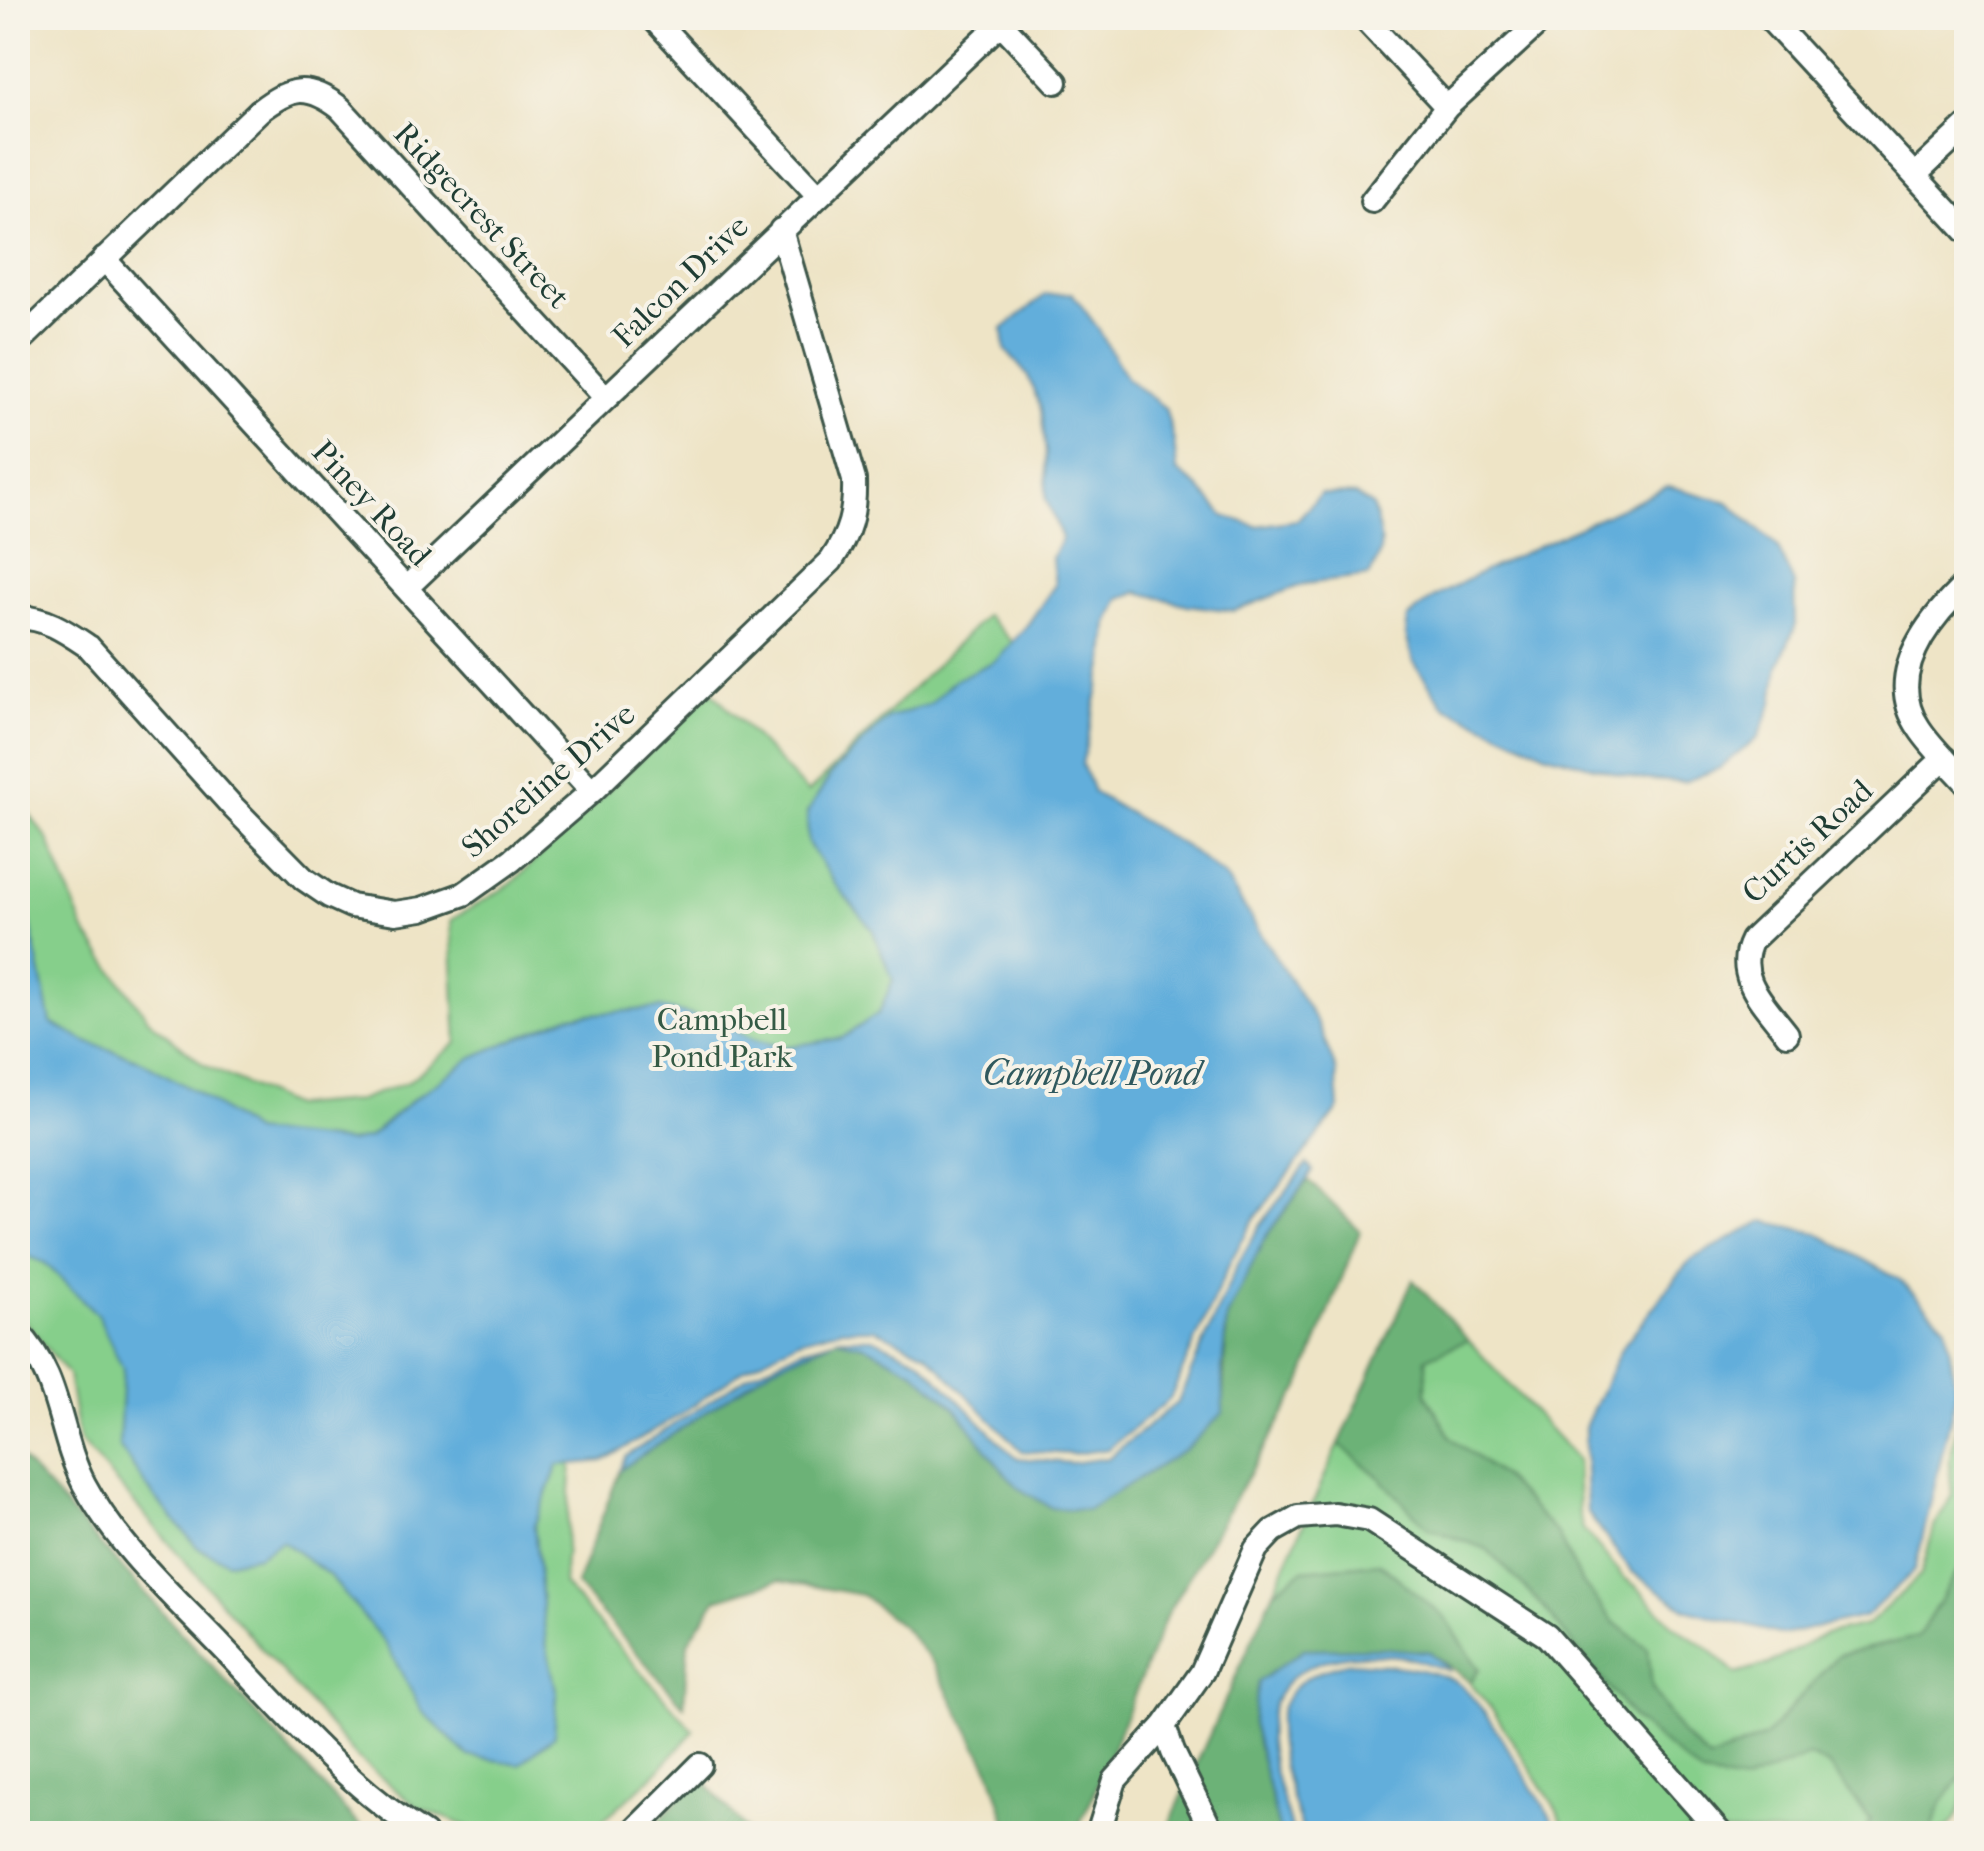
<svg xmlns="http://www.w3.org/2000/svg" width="1984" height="1851" font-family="'IM FELL French Canon',serif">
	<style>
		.green { fill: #86cf8b; stroke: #528660; stroke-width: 2.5 }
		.forest { fill: #6cb277; stroke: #467856; stroke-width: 2.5 }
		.water { fill: #62aedb; stroke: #407688; stroke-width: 2.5 }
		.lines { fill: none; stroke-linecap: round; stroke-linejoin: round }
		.minor-casing { stroke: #3e564a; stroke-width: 28 }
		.minor { stroke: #fff; stroke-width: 22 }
		.labels { text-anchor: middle; stroke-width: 8; stroke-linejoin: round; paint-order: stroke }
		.street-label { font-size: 32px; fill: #1f3d34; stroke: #f7f3e8 }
		.park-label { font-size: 32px; fill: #345a45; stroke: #f7f3e8 }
		.water-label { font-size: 35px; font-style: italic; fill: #30595e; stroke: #f7f3e8 }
	</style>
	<rect width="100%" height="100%" fill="#f7f3e8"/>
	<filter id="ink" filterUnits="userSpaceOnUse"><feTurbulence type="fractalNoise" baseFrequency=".01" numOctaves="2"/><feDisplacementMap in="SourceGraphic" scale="20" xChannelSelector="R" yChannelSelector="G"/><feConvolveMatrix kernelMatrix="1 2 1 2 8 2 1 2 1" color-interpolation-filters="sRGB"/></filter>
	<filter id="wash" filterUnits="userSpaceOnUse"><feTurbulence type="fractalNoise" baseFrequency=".0048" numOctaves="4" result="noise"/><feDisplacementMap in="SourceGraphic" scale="40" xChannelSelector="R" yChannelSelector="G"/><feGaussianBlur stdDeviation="2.25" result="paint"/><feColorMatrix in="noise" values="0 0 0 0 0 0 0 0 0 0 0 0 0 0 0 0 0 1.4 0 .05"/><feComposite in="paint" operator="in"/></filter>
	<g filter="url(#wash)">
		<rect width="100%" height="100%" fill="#eee4c6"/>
		<path class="green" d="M986,615L1048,679L1245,1174L816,1276L577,1396L563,1584L694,1731L650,1779L588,1833H485L417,1807L357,1758L79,1440L68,1375L25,1321L18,1317V800L48,839L85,932L149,1020L204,1065L292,1106L356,1101L408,1082L457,1043L451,920L511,884L711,690L808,793Z
			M1463,1340H1468L1577,1459L1579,1514L1583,1529L1623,1577L1637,1587L1673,1625L1709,1649L1736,1674L1767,1665L1825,1634L1867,1625L1921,1575L1934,1527L1952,1495L1949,1462L1964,1394L1962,1370L1966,1365V1545L1960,1568L1918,1637L1838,1655L1765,1737L1709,1760L1682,1735L1652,1688L1648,1649L1613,1622L1581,1581L1558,1535L1506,1480L1451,1438L1426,1394V1358Z
			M1339,1444L1380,1478L1428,1528L1487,1549L1539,1602L1634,1719L1744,1783L1808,1756L1828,1765L1871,1821L1864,1834L1565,1833L1559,1813L1494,1712L1470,1683L1479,1669L1446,1619L1380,1563L1303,1570L1274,1591Z
			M1966,1771C1966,1794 1960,1833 1930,1834L1941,1804Z"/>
		<path class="forest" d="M1308,1180L1360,1231L1300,1387L1167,1614L1093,1796L1075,1833H1010L991,1772L933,1663L904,1628L862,1595L779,1580L716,1599L688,1642L684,1706L576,1585L620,1470L772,1367L837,1339L864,1345L914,1371L956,1408L998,1465L1052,1508L1222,1413L1227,1317L1264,1239Z
			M1413,1280L1468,1340L1426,1358V1394L1451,1438L1506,1480L1558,1535L1581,1581L1613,1621L1648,1649L1652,1689L1682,1735L1709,1760L1765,1737L1838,1655L1918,1637L1960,1568L1966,1545V1771L1941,1804L1930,1833H1864L1871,1820L1828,1765L1808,1756L1744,1783L1702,1776L1634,1719L1539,1602L1487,1549L1428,1528L1380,1478L1339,1444Z
			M18,1455L366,1833H18Z
			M1380,1563L1446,1619L1479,1669L1470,1683C1460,1671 1443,1664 1430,1652L1304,1649L1252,1722L1280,1833L1165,1834L1274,1591L1303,1570Z
			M701,1777L749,1833L645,1834Z"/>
		<path class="water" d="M1072,293L1097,327L1127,379L1165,408L1174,441L1177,471L1198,487L1224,516L1257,526L1297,520L1321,494L1355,495L1372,506C1381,537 1387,548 1369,576L1304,584L1234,611L1188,605L1138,592L1120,598L1108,626L1104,666L1082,764L1093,792L1186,847L1225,877L1318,1024L1336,1070L1339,1108L1253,1221L1230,1262L1170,1399L1108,1449L1073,1454L1022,1451L926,1353L875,1329H841L799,1340L744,1369L678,1416L603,1461L558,1465L534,1526L546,1643L557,1695L554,1736L520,1764L468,1756L422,1711L386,1644L329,1575L282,1541L258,1556L228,1562L198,1548L148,1489L119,1446L123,1369L97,1314L45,1263L18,1252V851L22,859L26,903L51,1023L87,1042L137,1059L198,1093L253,1132L349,1142L368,1138L411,1101L473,1057L569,1016L660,1008L716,1021L754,1040L785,1047L842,1038L879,1013L893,980L872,929L835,884L808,843L807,813L832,773L888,718L930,704L953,681L997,660L1028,624L1055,585L1052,558L1062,538L1046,499V453L1041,409L1028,376L1005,349L1003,329L1045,295Z
			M1668,486L1728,502L1777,546L1794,584L1795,627L1778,666L1773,702L1758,738L1720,768L1684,782L1638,779L1547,754L1444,706L1413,661L1406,635L1408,618L1433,598L1486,570Z
			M1307,1164L1313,1171L1264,1239L1227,1317L1222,1369L1223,1413L1185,1450L1087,1510L1052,1508L1020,1489L998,1465L956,1408L914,1371L864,1345L837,1339L772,1367L620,1470L625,1457L747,1376L802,1349L841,1338H873L920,1360L1016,1458L1071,1463L1108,1458L1178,1402L1237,1265L1260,1225Z
			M1764,1221L1817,1233L1900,1280L1946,1326L1956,1393L1915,1570L1866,1616L1782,1635L1686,1609L1631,1571L1587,1512L1585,1427L1621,1349L1690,1260Z
			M1380,1648L1430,1652L1450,1671C1433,1666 1415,1658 1398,1656C1334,1649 1263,1664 1269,1744C1272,1773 1285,1805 1292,1833H1280L1252,1722L1258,1682L1304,1649Z
			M1351,1662C1377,1664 1436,1668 1457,1683C1485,1702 1529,1785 1551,1817L1556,1833H1302C1282,1755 1242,1685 1351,1662Z"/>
	</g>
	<g filter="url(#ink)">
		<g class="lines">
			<g class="minor-casing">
				<path id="minor" d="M653,18L817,194
					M996,18L1056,82
					M1364,18L1447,107
					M1769,18L1966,231
					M1915,175L1966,127
					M1372,201L1447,107L1544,18
					M104,259L592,791
					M18,343L259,111C291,87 307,83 340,108L605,397
					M1966,584C1929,619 1883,675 1919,728C1932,748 1951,765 1966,782
					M406,588L1001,23
					M18,617C47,618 65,631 89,647L233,807L304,879L329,896L351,906L395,913L422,909L464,894L512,860L592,791L831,561C850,533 855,513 854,480L781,230
					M1787,1034C1765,1005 1733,977 1752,940L1944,758
					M18,1332C62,1378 57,1431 84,1484C117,1546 174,1597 222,1647C285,1712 347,1786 424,1834
					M1164,1726L1173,1752L1213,1834
					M631,1834L700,1765
					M1098,1834L1115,1780L1164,1726L1202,1672L1256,1549L1273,1531L1298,1517L1335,1514L1369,1520L1547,1636L1721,1834"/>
			</g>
			<use href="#minor" class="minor"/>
		</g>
	</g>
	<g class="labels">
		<g class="street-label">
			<text transform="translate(482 215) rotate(47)" y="11">Ridgecrest Street</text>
			<text transform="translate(680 281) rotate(-44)" y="11">Falcon Drive</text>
			<text transform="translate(372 503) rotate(47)" y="11">Piney Road</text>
			<text transform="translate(548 780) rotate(-41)" y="11">Shoreline Drive</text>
			<text transform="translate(1807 841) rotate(-43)" y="11">Curtis Road</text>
		</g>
		<g class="park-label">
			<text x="722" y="1030">Campbell<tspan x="722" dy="37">Pond Park</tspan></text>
		</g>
		<g class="water-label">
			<text x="1092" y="1085">Campbell Pond</text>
		</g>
	</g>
	<rect width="1984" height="1851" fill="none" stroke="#f7f3e8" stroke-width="60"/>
</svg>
